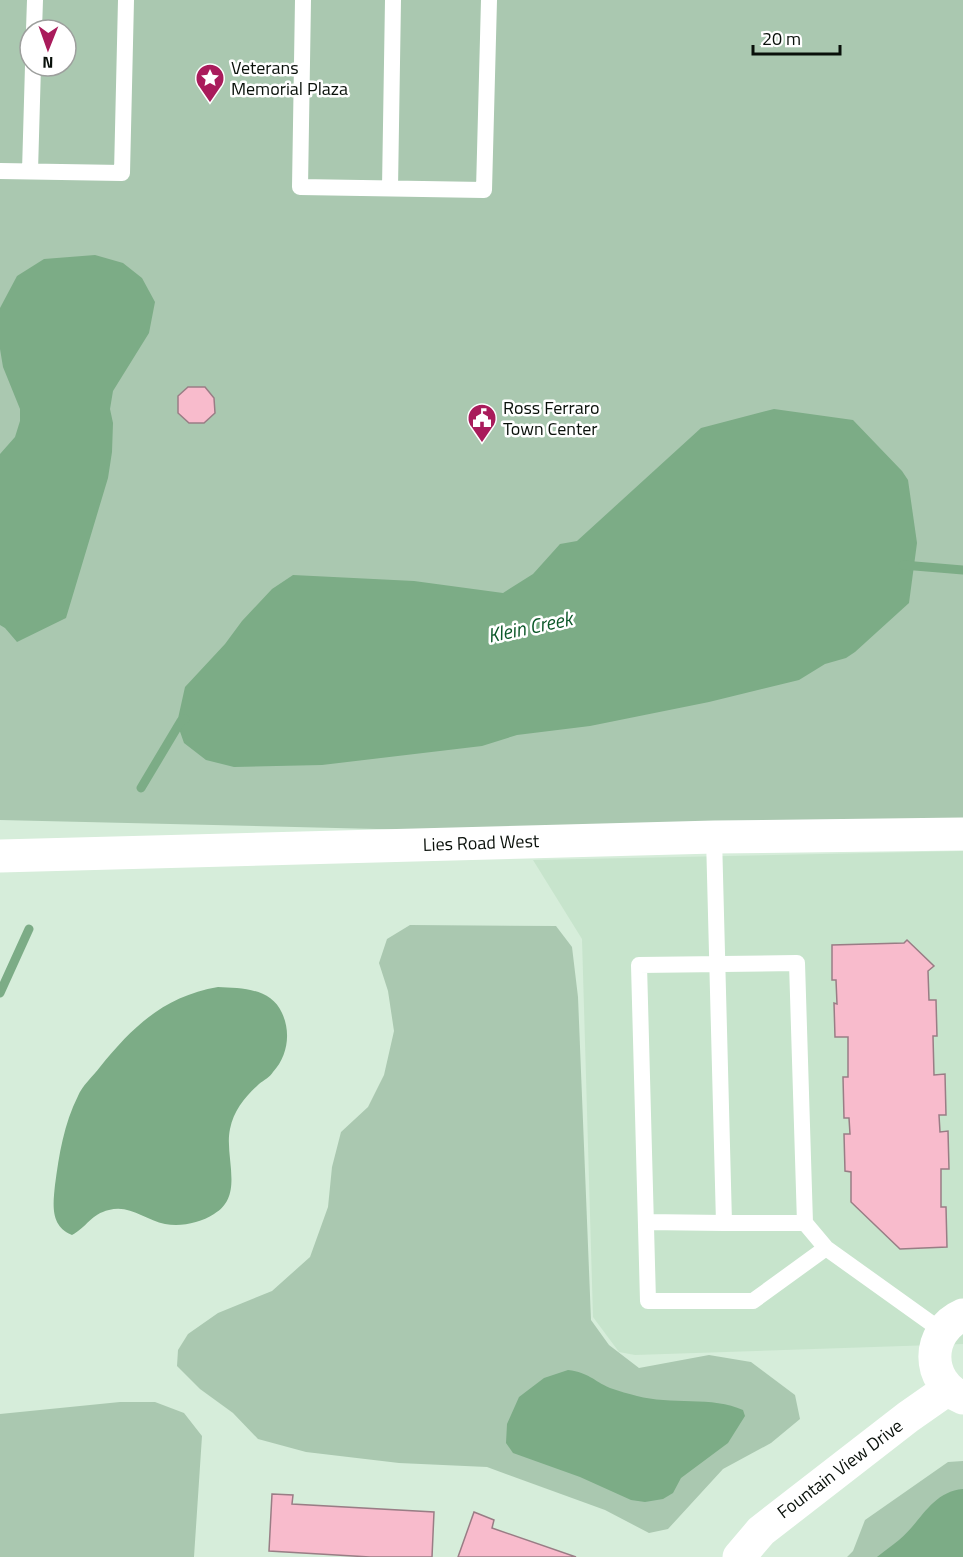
<svg xmlns="http://www.w3.org/2000/svg" width="963" height="1557" font-family="'Titillium Web',sans-serif">
	<style>
		.built { fill: #c7e4cc }
		.green { fill: #aac8b0; fill-rule: evenodd }
		.water { fill: #7cac86 }
		.lines { fill: none; stroke-linecap: round; stroke-linejoin: round }
		.stream { stroke: #7cac86; stroke-width: 9 }
		.building { fill: #f8bbcc; stroke: #997d85; stroke-width: 1.5 }
		.service { stroke: #fff; stroke-width: 16 }
		.minor { stroke: #fff; stroke-width: 33 }
		.tertiary { stroke: #fff; stroke-width: 33 }
		.labels { text-anchor: middle; stroke-width: 5; stroke-linejoin: round; paint-order: stroke }
		.poi-label { font-size: 18px; fill: #09100a; stroke: #fff; text-anchor: start }
		.street-label { font-size: 18px; fill: #09100a; stroke: #fff }
		.water-label { font-size: 20px; font-style: italic; fill: #0c5829; stroke: #fff }
	</style>
	<rect width="100%" height="100%" fill="#d6edda"/>
	<path class="built" d="M963,851V1344L635,1355L619,1352L593,1317L582,939L533,860Z"/>
	<path class="green" d="M0,0H963V834L714,837L0,820ZM30,30H66V66H30Z
		M410,925L556,926L572,947L578,997L591,1320L609,1345L639,1368L709,1355L751,1362L795,1395L800,1419L771,1443L723,1469L668,1529L649,1533L605,1510L487,1467L399,1463L306,1452L258,1439L233,1413L200,1389L177,1366L178,1350L188,1334L218,1313L272,1291L310,1257L328,1207L332,1167L341,1132L368,1107L384,1075L394,1031L388,991L379,963L387,939Z
		M120,1402H155L184,1413L202,1436L194,1557H0V1414Z
		M963,1461V1557H847L853,1551L865,1520L948,1462Z"/>
	<path class="water" d="M95,255L123,263L142,278L155,302L149,333L113,391L110,409L113,423L112,452L108,478L66,618L17,642L5,628L0,625V454L15,437L20,421V409L3,367L0,349V308L17,276L44,259Z
		M774,409L853,420L902,471L908,480L917,543L909,603L855,652L846,658L825,664L799,680L709,702L590,726L517,735L482,746L322,765L234,767L206,760L184,743L177,723L185,687L225,644L242,621L272,589L293,575L414,581L503,593L533,574L560,544L577,541L701,428Z
		M218,987C241,988 271,988 282,1013C291,1032 288,1056 273,1072C270,1077 264,1080 259,1084C245,1097 234,1110 230,1129C224,1157 245,1196 214,1214C200,1223 181,1227 165,1224C146,1220 129,1204 109,1210C91,1214 87,1227 72,1235C50,1226 53,1205 55,1185C59,1154 64,1124 78,1096C82,1086 93,1076 100,1067C133,1026 165,996 218,987Z
		M568,1370C590,1373 592,1380 610,1388C619,1391 629,1394 637,1396C670,1405 713,1396 743,1410L745,1416L728,1443L681,1478L673,1493L663,1499L645,1502L631,1500L580,1477L513,1453L506,1443L507,1424L519,1397L544,1378Z
		M963,1489V1557H877C884,1551 892,1546 899,1540C921,1522 931,1492 963,1489Z"/>
	<g class="lines">
		<path class="stream" d="M903,565L963,570
			M141,788L181,721L185,719
			M0,993L29,929"/>
	</g>
	<path class="building" d="M188,387H205L214,398L215,413L204,423H189L178,413V396Z
		M907,940L934,966L928,971L929,1000H936L937,1036H933L934,1075L945,1074L946,1115H939L940,1132L948,1131L949,1169H941V1207H946L947,1247L900,1249L851,1202V1172L845,1171L844,1134H850L849,1118H844L843,1077H848V1037H835L834,1003L837,1004L836,980H832V945L904,943Z
		M272,1494L293,1495L292,1504L434,1512L432,1557H370L269,1551Z
		M474,1512L494,1520L492,1528L576,1557H458Z"/>
	<g class="lines">
		<path class="service" d="M303,0L300,187L484,190L489,0
			M34,30L35,0
			M0,171L122,173L126,0
			M30,171L33,66
			M390,188L393,0
			M714,837L724,1223H805L826,1248L942,1331
			M646,1222L724,1223
			M805,1223L797,963L639,965L648,1301H753L826,1248"/>
		<path class="minor" d="M963,1315C926,1331 925,1382 963,1398
			M739,1557L761,1531L908,1417L948,1389"/>
		<path class="tertiary" d="M0,856L714,837L963,834"/>
	</g>
	<defs>
		<g id="sight-pin" transform="scale(1.5)"><path d="M0 17L-7.5 6A9.5 9.5 0 1 1 7.5 6Z" fill="#a91b5b" stroke="#fff"/><path d="M0-6L1.8-2.2L6-1.7L2.9 1.2L3.7 5.4L0 3.3L-3.7 5.4L-2.9 1.2L-6-1.7L-1.8-2.2Z" fill="#fff"/></g>
		<g id="civic-pin" transform="scale(1.5)"><path d="M0 17L-7.5 6A9.5 9.5 0 1 1 7.5 6Z" fill="#a91b5b" stroke="#fff"/><path d="M-.6-6.5H3V-4.5H.6V-3L4-1V1h2V6H-6V1h2V-1L-.6-3ZM-1.2 2.5V6h2.4V2.5Z" fill="#fff"/></g>
	</defs>
	<g fill-rule="evenodd">
		<use href="#sight-pin" x="210" y="78"/>
		<use href="#civic-pin" x="482" y="418"/>
	</g>
	<g class="labels">
		<g class="poi-label">
			<text x="231" y="74">Veterans<tspan x="231" dy="21">Memorial Plaza</tspan></text>
			<text x="503" y="414">Ross Ferraro<tspan x="503" dy="21">Town Center</tspan></text>
		</g>
		<g class="street-label">
			<text transform="translate(481 843) rotate(-2)" y="6">Lies Road West</text>
			<text transform="translate(840 1469) rotate(-37)" y="6">Fountain View Drive</text>
		</g>
		<g class="water-label">
			<text transform="translate(530 627) rotate(-12)" y="7">Klein Creek</text>
		</g>
	</g>
	<g transform="translate(48 48) rotate(181)"><circle r="28" fill="#ffffff" stroke="#9d9f9d" stroke-width="1.5"/>
	<path d="M0-4.5L10 22L0 15L-10 22Z" fill="#a91b5b"/>
	<text y="-9" font-size="16" font-weight="bold" text-anchor="middle" fill="#09100a">N</text>
	</g>
	<path d="M753 45v9h87v-9" fill="none" stroke="#09100a" stroke-width="3"/>
	<text x="762" y="45" font-size="18" fill="#09100a" stroke="#ffffff" stroke-width="4.5" paint-order="stroke">20 m</text>
</svg>
